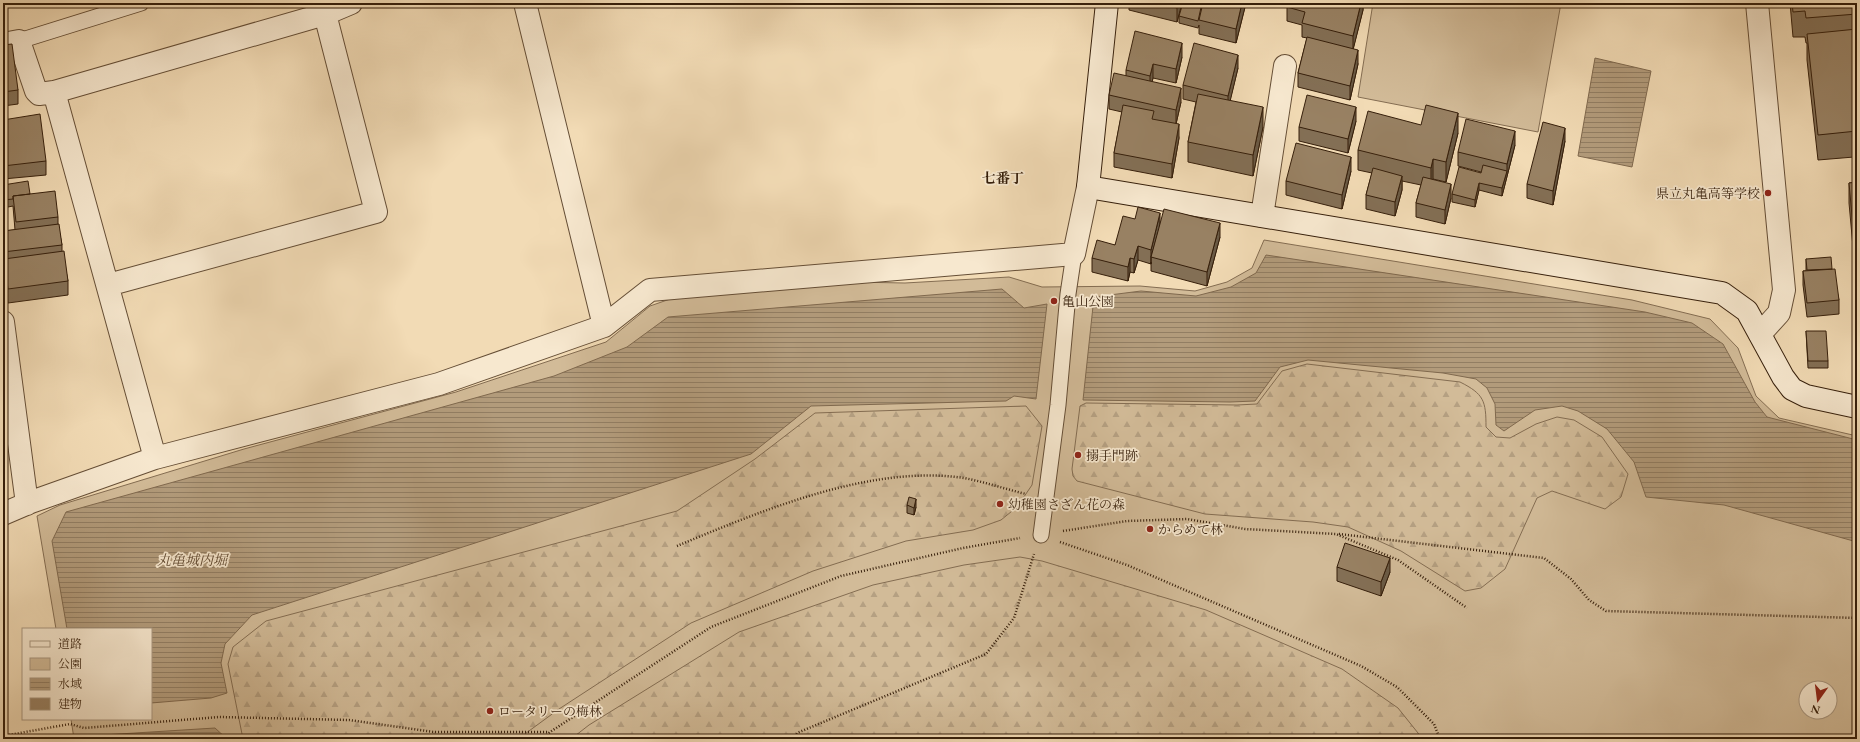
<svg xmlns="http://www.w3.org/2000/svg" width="1860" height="742" font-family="'EB Garamond','Noto Serif JP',serif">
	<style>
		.green { fill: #d2bb98; stroke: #846d52; fill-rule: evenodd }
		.forest { fill: url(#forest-firs); stroke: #846d52 }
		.water { fill: url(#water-rules); stroke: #80694e }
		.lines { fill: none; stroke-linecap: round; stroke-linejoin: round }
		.lane-casing { stroke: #654e36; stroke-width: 17 }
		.street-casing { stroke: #654e36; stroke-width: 24 }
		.secondary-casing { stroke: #361f0b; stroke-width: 24 }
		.path { stroke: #361f0b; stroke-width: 2.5; stroke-dasharray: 1 2; stroke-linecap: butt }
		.lane { stroke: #f7e8cf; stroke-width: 15 }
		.street { stroke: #f7e8cf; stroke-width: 22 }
		.secondary { stroke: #f7e8cf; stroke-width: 22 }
		.wall { fill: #836f55; stroke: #361f0b }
		.shaded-wall { fill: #6a5a45; stroke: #361f0b }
		.building { fill: #988163; stroke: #361f0b }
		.poi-dot { fill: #8f2418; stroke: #f7e8cf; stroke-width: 1.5 }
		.labels { text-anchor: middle; stroke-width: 3.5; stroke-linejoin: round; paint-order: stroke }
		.poi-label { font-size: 13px; fill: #361f0b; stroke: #f7e8cf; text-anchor: start }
		.neighbourhood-label { font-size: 14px; font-weight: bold; fill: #361f0b; stroke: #f7e8cf }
		.water-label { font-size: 14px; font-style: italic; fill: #614a32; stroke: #f7e8cf }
	</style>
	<defs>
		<pattern id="forest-firs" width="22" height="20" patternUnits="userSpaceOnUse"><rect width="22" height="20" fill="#d2bb98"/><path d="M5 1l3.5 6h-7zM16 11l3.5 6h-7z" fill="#b5a082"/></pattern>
		<pattern id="water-rules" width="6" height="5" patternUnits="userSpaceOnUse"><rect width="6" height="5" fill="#b29b7b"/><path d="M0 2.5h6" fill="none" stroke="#927e63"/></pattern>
	</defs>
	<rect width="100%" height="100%" fill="#f2dbb5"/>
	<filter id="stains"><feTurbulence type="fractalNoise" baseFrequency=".005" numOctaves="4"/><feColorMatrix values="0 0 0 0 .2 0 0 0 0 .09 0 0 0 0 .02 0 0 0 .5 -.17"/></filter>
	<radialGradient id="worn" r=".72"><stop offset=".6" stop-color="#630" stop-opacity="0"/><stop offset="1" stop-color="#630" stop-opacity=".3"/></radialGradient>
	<path class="green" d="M1373,3H1561L1538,132L1358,97Z
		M1264,240L1632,300L1710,319L1738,348L1756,396L1779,418L1857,436V739H74L71,719H151V629H56L37,516L60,505L244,449L456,392L606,342L650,306L673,298L852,282L905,283L1009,277L1042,287L1140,286L1195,291L1227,282L1252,268ZM1806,688H1830V712H1806Z"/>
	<path class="forest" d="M1307,364L1460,382C1484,394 1486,401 1486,427L1496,437L1510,438L1536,424L1557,417L1574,420L1602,437L1628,474L1621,497L1605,509L1552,491L1537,498L1505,569L1481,588L1465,591L1401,551L1348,527L1313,522L1205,514L1077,481L1073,476L1072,469L1080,406L1086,403L1237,405L1257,404L1282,371Z
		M1026,406L1042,426L1032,485L1017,507L1001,520L973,530L906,541L813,571L691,623L559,709L518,739H243L228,664L233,647L266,621L677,511L755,459L815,413Z
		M1020,557L1042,561L1206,610L1342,669L1398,708L1418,733L1421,739H571L589,725L739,632L873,585L964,565Z"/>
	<path class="water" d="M1595,58L1651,71L1632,167L1578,156Z
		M1266,255L1645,312L1692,323L1723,344L1755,402L1767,417L1857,440V542L1724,505L1646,497L1634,462L1607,429L1578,411L1562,406L1535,410L1504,431L1496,425L1495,404L1487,388L1476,379L1443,373L1308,360L1280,367L1255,401L1230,402L1083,400L1094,297L1141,291L1196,296L1231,287L1256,273Z
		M1002,289L1024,308L1047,304L1036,399L1014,396L1006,401L811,406L751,454L252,615L225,644L221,663L227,693L211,698L151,703V629H67L52,541L66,512L554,376L627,347L668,317Z
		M215,728L227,739H85L87,736Z"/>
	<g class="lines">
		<g class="lane-casing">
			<path id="lane" d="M19,41L141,3
				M1041,535L1058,405L1068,294L1074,254"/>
		</g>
		<g class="street-casing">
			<path id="street" d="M525,3L604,326
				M1757,3L1784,290L1779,313L1760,334
				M3,44L19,41L36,91L39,94L54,92
				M1262,216L1285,66
				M108,285L376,212L325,14L351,3
				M3,322L27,504
				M155,458L54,92L325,14
				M3,514L31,502L155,458L439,384L604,326L650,290L1074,254L1088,187"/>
		</g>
		<g class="secondary-casing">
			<path id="secondary" d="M1107,3L1088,187L1722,293L1747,311L1783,377L1792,389L1806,396L1857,407"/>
		</g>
		<path class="path" d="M1063,531L1127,521L1187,519L1245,529L1336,534L1398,560L1467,608
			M1339,534L1544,558L1571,579L1589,600L1606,611L1857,618
			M1060,542L1127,565L1361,666L1397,687L1434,724L1440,739
			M677,546C761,511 871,464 964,478C985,482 1005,489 1026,494
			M3,736L70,724L84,728L219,717L349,720L434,732H549
			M542,739L550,732L711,627L841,576L963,548L1020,538
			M793,739L797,733L986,654L1014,618L1034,554"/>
		<use href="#lane" class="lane"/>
		<use href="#street" class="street"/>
		<use href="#secondary" class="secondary"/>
	</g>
	<path class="wall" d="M1129,3H1182L1177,22L1129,10Z
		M1183,3H1246L1236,43L1199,34V25L1198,28L1179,23V16Z
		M1363,3V10L1353,49L1358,64L1350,100L1298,87V73L1307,38L1302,37V25L1287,21V7Z
		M1790,3H1857V169H1856L1854,157L1818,160L1807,60V43H1806L1805,37H1793Z
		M3,45L18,90V104L3,106Z
		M1182,57L1176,83L1153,78L1152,82L1181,102L1176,124L1179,138L1172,178L1114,167V153L1122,112L1109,109V95L1126,76V70Z
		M1238,68L1230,100L1263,127L1253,176L1188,162V142L1196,102L1183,99V85Z
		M3,120L46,161V175L3,179Z
		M1356,121L1348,153L1299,141V127Z
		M1458,133L1446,182L1433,179V180L1451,198L1445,224L1416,217V203L1421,185L1402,181V190L1395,216L1366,209V195L1372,173L1358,170V150Z
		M1565,141L1553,205L1527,198V184Z
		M1515,145L1502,196L1479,190L1475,207L1452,202V194L1481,173V172L1458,166V152Z
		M1351,171L1342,209L1286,195V181Z
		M1857,182V257L1854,258L1849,203V183Z
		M3,185L30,194L58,217V225L62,245V251L68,281V295L8,303L4,273V266H3V231L15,230L13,206L3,208Z
		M1135,219L1160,224L1220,237L1207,286L1151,271V262V264L1138,260L1134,273L1130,272L1128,281L1092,272V258L1115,245Z
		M1806,259L1832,269L1839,300V314L1807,317L1803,285V271H1806Z
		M1806,331L1828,361V368H1808Z
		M907,505L916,507L914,515L907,513Z
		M1337,567L1390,572L1381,596L1337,581Z"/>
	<path class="shaded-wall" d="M1179,3H1182L1177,22V8Z
		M1242,3H1246L1236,43V29Z
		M1361,3H1363V10L1353,50V36Z
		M1182,43V57L1176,83V69Z
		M1358,50V64L1350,100V86Z
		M1238,55V68L1228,110V96Z
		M1153,64V78L1150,90V76Z
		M1181,88V102L1176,124V110Z
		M1263,107V127L1253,176V155Z
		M1356,107V121L1348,153V139Z
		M1458,113V133L1446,182V162Z
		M1179,124V138L1172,178V164Z
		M1565,128V141L1553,205V191Z
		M1515,131V145L1502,196V188L1507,171V164Z
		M1351,157V171L1342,209V195Z
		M1433,159V179L1431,188V168Z
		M1402,176V190L1395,216V202Z
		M1479,183V190L1475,207V200Z
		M1451,184V198L1445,224V210Z
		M1160,213V227L1151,257V264V250Z
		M1220,223V237L1207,286V272Z
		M1138,246V260L1134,273V259Z
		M1130,258V272L1128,281V267Z
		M916,499V507L914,515V508Z
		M1390,558V572L1381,596V582Z"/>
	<path class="building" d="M1156,3H1179L1177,8Z
		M1183,3H1202L1198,21L1179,16Z
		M1203,3H1242L1236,29L1199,20Z
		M1288,3H1361L1353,36L1302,23L1305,12L1287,7Z
		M1792,3H1857V14L1806,18L1805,11L1793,12Z
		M1857,29V131L1818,135L1807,34Z
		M1135,31L1182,43L1176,69L1153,64L1150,76L1126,70Z
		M1307,37L1358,50L1350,86L1298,73Z
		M1194,43L1238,55L1228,96L1183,85Z
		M12,44L18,90L3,92V45Z
		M1114,73L1181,88L1176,110L1109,95Z
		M1198,94L1263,107L1253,155L1188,142Z
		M1307,95L1356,107L1348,139L1299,127Z
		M1123,105L1154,111L1152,119L1179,124L1172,164L1114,153Z
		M1426,105L1458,113L1446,162L1433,159L1431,168L1358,150L1368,111L1421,125Z
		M40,114L46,161L3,166V120Z
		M1466,119L1515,131L1507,164L1458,152Z
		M1543,122L1565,128L1553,191L1527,184Z
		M1296,143L1351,157L1342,195L1286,181Z
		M1854,149H1857V162H1856Z
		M1483,165L1507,171L1502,188L1479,183L1475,200L1452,194L1459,167L1481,173Z
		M1373,168L1402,176L1395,202L1366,195Z
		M1423,177L1451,184L1445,210L1416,203Z
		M28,181L30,194L13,196V199L3,200V185Z
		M1857,182V237L1854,238L1849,183Z
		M55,191L58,217L16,222L13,196Z
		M1138,207L1160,213L1151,250L1138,246L1134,259L1130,258L1128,267L1092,258L1097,240L1115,245L1123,216L1135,219Z
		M1164,209L1220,223L1207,272L1151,257Z
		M59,224L62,245L3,252V231Z
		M64,251L68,281L8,289L4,259Z
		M1831,257L1832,269L1807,270L1806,259Z
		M1835,269L1839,300L1807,303L1803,271Z
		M1806,331H1826L1828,361H1808Z
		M909,497L916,499L914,508L907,505Z
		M1345,543L1390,558L1381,582L1337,567Z"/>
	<g class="poi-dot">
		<circle cx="1768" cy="193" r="4"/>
		<circle cx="1054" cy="301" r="4"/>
		<circle cx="1078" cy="455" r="4"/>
		<circle cx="1000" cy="504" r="4"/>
		<circle cx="1150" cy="529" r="4"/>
		<circle cx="490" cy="711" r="4"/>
	</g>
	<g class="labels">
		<g class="poi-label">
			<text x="1760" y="198" text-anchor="end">県立丸亀高等学校</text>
			<text x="1062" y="306">亀山公園</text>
			<text x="1086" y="460">搦手門跡</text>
			<text x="1008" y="509">幼稚園さざん花の森</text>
			<text x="1158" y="534">からめて林</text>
			<text x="498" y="716">ロータリーの梅林</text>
		</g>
		<g class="neighbourhood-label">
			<text x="1003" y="183">七番丁</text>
		</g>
		<g class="water-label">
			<text x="192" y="565">丸亀城内堀</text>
		</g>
	</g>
	<rect width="1860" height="742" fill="none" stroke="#f2dbb5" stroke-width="16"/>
	<rect x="4" y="4" width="1852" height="734" fill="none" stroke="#361f0b" stroke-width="2"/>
	<rect x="8" y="8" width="1844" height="726" fill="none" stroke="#361f0b"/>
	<rect x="22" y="628" width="130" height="92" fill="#f7e8cf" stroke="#aa9881"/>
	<rect x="30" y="641" width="20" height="6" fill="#f7e8cf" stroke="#aa9881"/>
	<text x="58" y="648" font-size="12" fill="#361f0b">道路</text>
	<rect x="30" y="658" width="20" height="12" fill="#d2bb98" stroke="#aa9881"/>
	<text x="58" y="668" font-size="12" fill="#361f0b">公園</text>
	<rect x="30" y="678" width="20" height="12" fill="url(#water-rules)" stroke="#aa9881"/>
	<text x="58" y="688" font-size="12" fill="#361f0b">水域</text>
	<rect x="30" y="698" width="20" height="12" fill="#988163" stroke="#aa9881"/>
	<text x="58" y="708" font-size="12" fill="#361f0b">建物</text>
	<g transform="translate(1818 700) rotate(194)"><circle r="19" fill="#f7e8cf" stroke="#aa9881"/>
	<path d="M0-3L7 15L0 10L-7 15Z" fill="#8f2418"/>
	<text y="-6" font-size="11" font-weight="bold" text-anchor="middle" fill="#361f0b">N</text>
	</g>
	<rect width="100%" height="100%" filter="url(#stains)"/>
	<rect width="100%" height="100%" fill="url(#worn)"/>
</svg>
